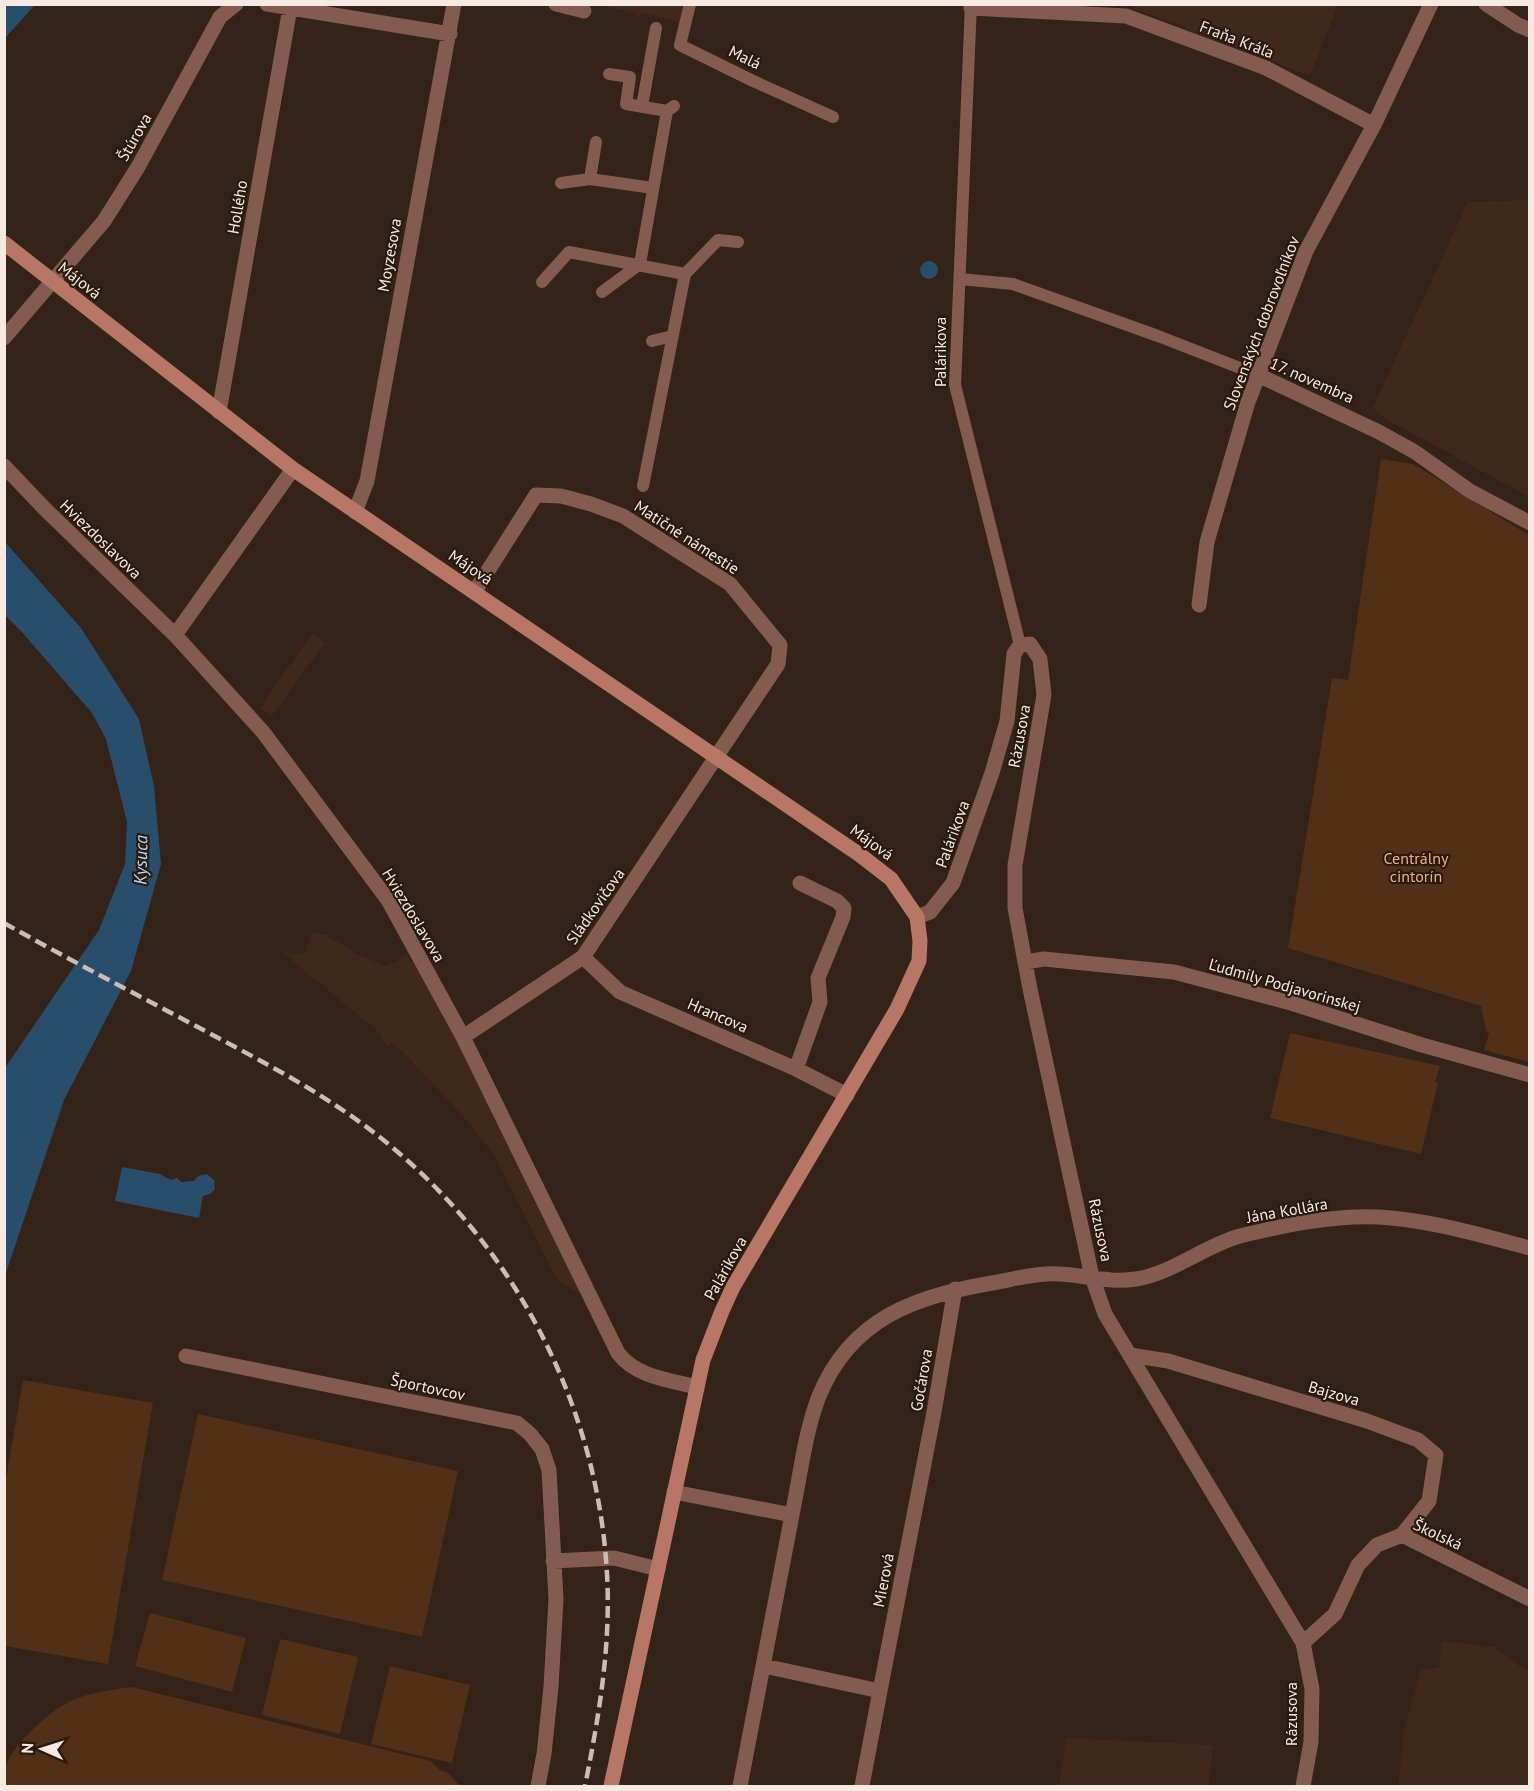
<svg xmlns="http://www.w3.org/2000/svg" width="1534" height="1791" font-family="'PT Sans',sans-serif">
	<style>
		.built { fill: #3f291a }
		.green { fill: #513017 }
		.water { fill: #294e6c }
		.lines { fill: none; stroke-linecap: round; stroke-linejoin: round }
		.pedestrian { stroke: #835b4f; stroke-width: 12 }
		.minor { stroke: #835b4f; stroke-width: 15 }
		.secondary { stroke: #b77764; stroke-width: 15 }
		.rail { stroke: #cabdb5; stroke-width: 4.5; stroke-dasharray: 12 6; stroke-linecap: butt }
		.labels { text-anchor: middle; stroke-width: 4.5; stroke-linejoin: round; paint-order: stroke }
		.street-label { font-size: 16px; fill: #f6eae3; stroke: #291a0e }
		.park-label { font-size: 16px; fill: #efaf82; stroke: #291a0e }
		.water-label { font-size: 18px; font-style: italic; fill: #b7dbfb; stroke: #291a0e }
	</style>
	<rect width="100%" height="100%" fill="#332318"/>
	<path class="built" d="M1134,4H1338V5L1310,76L1199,32L1198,34L1186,29V26L1133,9Z
		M600,5H685L681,22L642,13L640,16L634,15V13Z
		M1529,200H1530L1529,497L1386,419L1373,407L1468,202Z
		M312,633L325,643L271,717L260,708Z
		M312,932L326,935L357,954L386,966L407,955L411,963L417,962L454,1031L583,1295L563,1284L552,1270L494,1155L462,1115L405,1054L392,1043L388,1046L380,1036L381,1034L282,952L305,953Z
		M1442,1641L1494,1647L1522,1668L1529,1670V1786H1398L1405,1725L1421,1669L1439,1668Z
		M1066,1738L1213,1745L1209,1786H1059Z"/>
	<path class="green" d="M1381,459L1413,464L1529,535V1062L1484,1050L1489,1033L1486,1030L1481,1006L1288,948L1332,678L1348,680Z
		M1290,1033L1440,1066L1435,1082L1438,1083L1421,1154L1270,1118Z
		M23,1380L153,1403L108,1664L5,1646V1484Z
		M198,1414L458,1471L422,1637L162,1580Z
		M150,1613L246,1638L232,1692L135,1666Z
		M280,1639L358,1657L340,1734L262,1715Z
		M390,1666L470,1685L452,1763L371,1744Z
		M132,1687L430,1761L440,1770L448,1773L460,1786H5C4,1777 5,1768 9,1759C20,1738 51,1710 73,1700C91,1692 113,1690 132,1687Z"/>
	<path class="water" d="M5,4L35,5L5,38L4,5Z
		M920 270a9 9 0 1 1 18 0a9 9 0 1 1-18 0Z
		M5,542L81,628L139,719L154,786L161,864L131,971L64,1100L5,1276V1068L99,930L125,864L127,822L106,739L92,713L21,631L5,615Z
		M122,1167L160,1174L171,1180L177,1178L181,1182L194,1181L198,1176L207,1174L214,1180L215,1189L210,1194L203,1196L199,1218L115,1201Z"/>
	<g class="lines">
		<path class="pedestrian" d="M690,4L680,45L751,80L833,117
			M971,4L955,385L1020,645
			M609,74L630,77L626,104L667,111
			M642,106L656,28
			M590,179L596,142
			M561,183L590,179L653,188
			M960,279L1013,284L1158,336L1258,375
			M542,282L569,252L685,274L718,240L738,242
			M602,292L640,264L667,111L674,106
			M652,341L673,336
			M643,486L685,274"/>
		<path class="minor" d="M267,4L450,34
			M556,4L584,11
			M1486,4L1518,25L1530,30
			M971,8L1126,16L1266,68L1374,125
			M4,338L104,221L138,167L220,17L236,4
			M1258,375L1379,432L1415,452L1470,491L1530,523
			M219,412L290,8
			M4,466L43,507L175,635L263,732L388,900L463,1037L618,1353C636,1377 669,1380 697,1387
			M355,512L367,481L454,4
			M1199,605L1207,542L1248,402L1306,251L1374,125L1431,4
			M175,635L293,469
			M917,917L930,912L953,883L992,773L1007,721L1014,654L1020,645L1030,644L1040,659L1044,695L1015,865V908L1030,989L1092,1277L1105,1314L1303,1643L1312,1689L1311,1742L1303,1786
			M583,957L620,992L796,1069L847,1095
			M1025,962L1044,959L1174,972L1291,1003L1422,1045L1530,1075
			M463,1037L583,957L778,664L780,645L730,584L623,516L591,504L561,496L536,495L475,591
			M796,1069L820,1002L818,978L843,917L844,908L837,901L800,883
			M1130,1355L1168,1361L1367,1421L1418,1440L1436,1455L1429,1501L1402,1535L1377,1545L1358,1565L1335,1614L1303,1643
			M186,1356L517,1423L530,1434L542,1449L549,1470L556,1599L551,1687L544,1754L538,1786
			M674,1492L792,1515C800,1477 805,1432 819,1396C851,1318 916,1296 992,1283C1010,1280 1028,1275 1046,1274C1076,1272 1106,1284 1136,1279C1173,1273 1204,1246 1240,1236C1285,1225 1333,1215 1379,1217C1430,1220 1480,1235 1530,1248
			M1402,1535L1530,1599
			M553,1561L614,1558L658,1569
			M764,1666L880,1691L862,1786
			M880,1691L934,1412L955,1289
			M740,1786L792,1515"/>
		<path class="secondary" d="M4,243L293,469L860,855L891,879L917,917L920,941L919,961L897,1009L733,1287L722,1311L703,1360L611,1786"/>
		<path class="rail" d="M4,923C77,964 151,1002 224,1041C265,1063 306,1085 344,1111C497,1214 597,1389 607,1574C611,1646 599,1716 585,1786"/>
	</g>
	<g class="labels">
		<g class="street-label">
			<text transform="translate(1237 39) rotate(21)" y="6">Fraňa Kráľa</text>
			<text transform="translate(745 57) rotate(26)" y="6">Malá</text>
			<text transform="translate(134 137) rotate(-60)" y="6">Štúrova</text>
			<text transform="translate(237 207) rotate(-80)" y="6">Hollého</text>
			<text transform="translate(389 255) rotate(-80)" y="6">Moyzesova</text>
			<text transform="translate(80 280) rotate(38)" y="6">Májová</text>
			<text transform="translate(1261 323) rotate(-69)" y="6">Slovenských dobrovoľníkov</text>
			<text transform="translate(940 352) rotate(-90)" y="6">Palárikova</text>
			<text transform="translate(1312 380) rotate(24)" y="6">17. novembra</text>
			<text transform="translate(687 537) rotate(33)" y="6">Matičné námestie</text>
			<text transform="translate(101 539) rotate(44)" y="6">Hviezdoslavova</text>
			<text transform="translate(471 567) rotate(34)" y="6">Májová</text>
			<text transform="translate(1019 736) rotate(-80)" y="6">Rázusova</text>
			<text transform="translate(952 834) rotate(-70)" y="6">Palárikova</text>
			<text transform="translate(872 842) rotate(36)" y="6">Májová</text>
			<text transform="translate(595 906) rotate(-55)" y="6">Sládkovičova</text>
			<text transform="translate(414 915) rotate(59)" y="6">Hviezdoslavova</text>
			<text transform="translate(1285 985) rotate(16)" y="6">Ľudmily Podjavorinskej</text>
			<text transform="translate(718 1015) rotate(23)" y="6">Hrancova</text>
			<text transform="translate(1287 1210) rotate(-10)" y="6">Jána Kollára</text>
			<text transform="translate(1101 1230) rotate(78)" y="6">Rázusova</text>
			<text transform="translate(725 1268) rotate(-61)" y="6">Palárikova</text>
			<text transform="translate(921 1380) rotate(-80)" y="6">Gočárova</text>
			<text transform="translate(428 1387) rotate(12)" y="6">Športovcov</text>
			<text transform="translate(1334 1393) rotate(16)" y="6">Bajzova</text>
			<text transform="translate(1438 1534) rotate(25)" y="6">Školská</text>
			<text transform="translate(883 1580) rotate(-79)" y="6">Mierová</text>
			<text transform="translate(1291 1714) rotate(-90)" y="6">Rázusova</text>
		</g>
		<g class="park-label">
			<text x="1416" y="864">Centrálny<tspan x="1416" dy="18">cintorín</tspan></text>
		</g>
		<g class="water-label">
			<text transform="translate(141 860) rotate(-89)" y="6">Kysuca</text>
		</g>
	</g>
	<rect width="1534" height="1791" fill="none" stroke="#f6eae3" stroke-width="12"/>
	<g transform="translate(42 1749) rotate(273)" stroke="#291a0e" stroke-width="4.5" paint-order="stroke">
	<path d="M0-4.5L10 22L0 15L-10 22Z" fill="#f6eae3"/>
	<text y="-9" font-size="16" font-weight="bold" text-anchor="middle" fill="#f6eae3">N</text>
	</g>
</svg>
